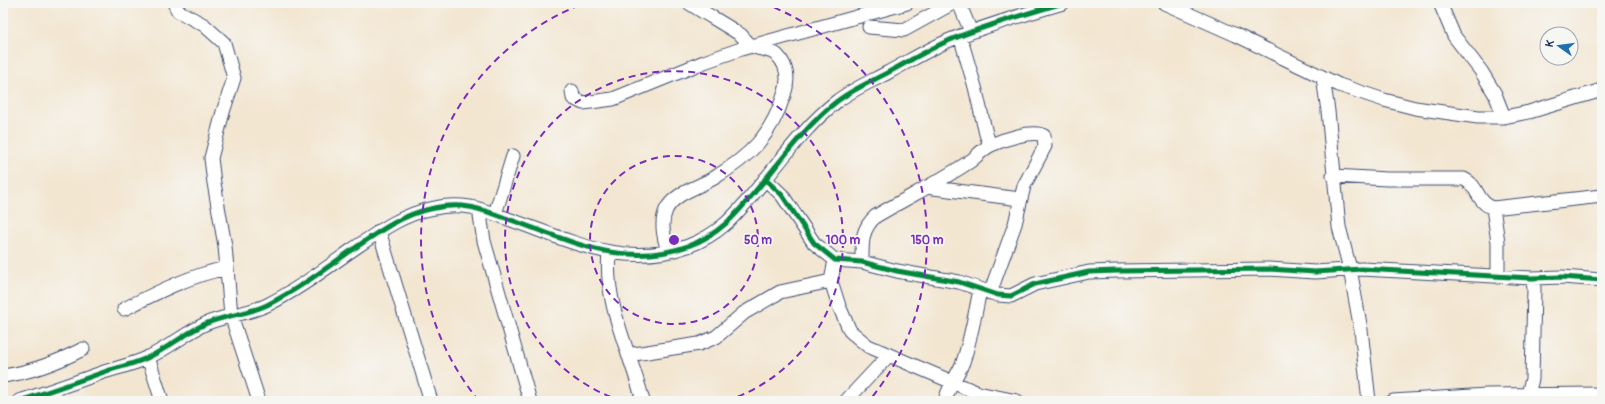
<svg xmlns="http://www.w3.org/2000/svg" width="1605" height="404" font-family="Pangolin,sans-serif">
	<style>
		.lines { fill: none; stroke-linecap: round; stroke-linejoin: round }
		.minor-casing { stroke: #3b4a6f; stroke-width: 15 }
		.minor { stroke: #fff; stroke-width: 13 }
		.cycleway-casing { stroke: #f6f6f2; stroke-width: 8 }
		.cycleway { stroke: #00873e; stroke-width: 5 }
		.ring { fill: none; stroke: #7b2cbf; stroke-width: 2; stroke-dasharray: 7 5 }
		.centre { fill: #7b2cbf; stroke: #f6f6f2; stroke-width: 2 }
		.ring-label { font-size: 12px; text-anchor: middle; font-weight: bold; fill: #7b2cbf; stroke: #f6f6f2; stroke-width: 3.5; stroke-linejoin: round; paint-order: stroke }
	</style>
	<rect width="100%" height="100%" fill="#f6f6f2"/>
	<filter id="ink" filterUnits="userSpaceOnUse"><feTurbulence type="fractalNoise" baseFrequency=".025" numOctaves="2"/><feDisplacementMap in="SourceGraphic" scale="8" xChannelSelector="R" yChannelSelector="G"/><feConvolveMatrix kernelMatrix="1 2 1 2 8 2 1 2 1" color-interpolation-filters="sRGB"/></filter>
	<filter id="wash" filterUnits="userSpaceOnUse"><feTurbulence type="fractalNoise" baseFrequency=".012" numOctaves="4" result="noise"/><feDisplacementMap in="SourceGraphic" scale="16" xChannelSelector="R" yChannelSelector="G"/><feGaussianBlur stdDeviation="0.9" result="paint"/><feColorMatrix in="noise" values="0 0 0 0 0 0 0 0 0 0 0 0 0 0 0 0 0 1.4 0 .05"/><feComposite in="paint" operator="in"/></filter>
	<g filter="url(#wash)">
		<rect width="100%" height="100%" fill="#f3e6d1"/>
	</g>
	<g filter="url(#ink)">
		<g class="lines">
			<g class="minor-casing">
				<path id="minor" d="M174,3L178,11L204,25L224,43L234,78L223,112L211,158L214,183L225,246L231,315L259,401
					M959,3L971,32
					M1164,3L1236,35L1339,85L1384,100L1415,108L1478,117H1504L1529,112L1602,90
					M1440,3L1454,36L1481,71L1495,94L1504,117
					M869,27L904,30L953,3
					M960,36L975,87L986,134L990,145
					M1323,78L1328,111L1339,227L1350,269L1361,330L1369,401
					M572,91L573,98L583,103L613,99L704,62L741,49L907,3
					M1333,176L1387,179H1464C1480,187 1475,201 1493,208L1498,242V277
					M765,179L782,195L814,243L835,260L862,262L897,271L959,282L998,295L1011,296L1035,284L1089,272L1117,271L1269,269L1315,272L1362,269L1532,278L1562,277L1602,280
					M926,187L1020,199
					M1493,208L1602,196
					M479,209L484,241L530,401
					M495,214L513,156
					M379,231L431,401
					M668,251C664,238 660,223 666,210C674,193 699,187 714,178C750,156 771,136 784,95C789,81 788,66 777,55C770,49 760,50 752,46C747,43 744,38 741,35C724,24 706,14 689,3
					M609,252C604,306 630,350 643,401
					M835,260L831,281L839,306L850,331L868,346L978,393L1017,401
					M862,262C862,243 861,229 876,216C908,197 941,181 972,160C978,155 984,148 991,145C1002,140 1034,129 1044,136L1045,146L1024,186L1015,224L990,293
					M124,309C158,292 191,275 227,268
					M628,355L699,344L716,337L744,313L780,292L831,281
					M148,357L162,401
					M3,376C32,372 58,362 83,349
					M19,401C48,392 76,382 104,372C119,367 135,364 149,357C168,348 186,333 205,324C225,315 248,314 267,305C297,290 325,269 352,250C377,233 401,215 430,209C463,201 481,209 511,220C571,241 624,269 688,246C724,233 740,209 764,181C786,154 808,124 836,102C851,90 870,82 887,73C908,62 929,49 950,40C987,25 1025,14 1063,3
					M846,401L889,355
					M945,401C948,387 958,375 963,362C971,338 975,314 980,290
					M1393,401L1487,395L1602,394
					M1528,401V394L1532,379L1534,288L1532,278"/>
			</g>
			<use href="#minor" class="minor"/>
			<g class="cycleway-casing">
				<path id="cycleway" d="M765,179L782,195L814,243L835,260L862,262L897,271L959,282L998,295L1011,296L1035,284L1089,272L1117,271L1269,269L1315,272L1362,269L1532,278L1562,277L1602,280
					M19,401C48,392 76,382 104,372C119,367 135,364 149,357C168,348 186,333 205,324C225,315 248,314 267,305C297,290 325,269 352,250C377,233 401,215 430,209C463,201 481,209 511,220C571,241 624,269 688,246C724,233 740,209 764,181C786,154 808,124 836,102C851,90 870,82 887,73C908,62 929,49 950,40C987,25 1025,14 1063,3"/>
			</g>
			<use href="#cycleway" class="cycleway"/>
		</g>
	</g>
	<g class="ring">
		<circle cx="674" cy="240" r="84"/>
		<path d="M622 401A169 169 0 1 1 726 401"/>
		<path d="M479 401A253 253 0 0 1 585 3M763 3A253 253 0 0 1 869 401"/>
	</g>
	<circle cx="674" cy="240" r="6" class="centre"/>
	<g class="ring-label">
		<text x="758" y="244">50 m</text>
		<text x="843" y="244">100 m</text>
		<text x="927" y="244">150 m</text>
	</g>
	<rect width="1605" height="404" fill="none" stroke="#f6f6f2" stroke-width="16"/>
	<g transform="translate(1559 46) rotate(284)"><circle r="19" fill="#f6f6f2" stroke="#9ea6b7"/>
	<path d="M0-3L7 15L0 10L-7 15Z" fill="#1f6fb2"/>
	<text y="-6" font-size="11" font-weight="bold" text-anchor="middle" fill="#1b2f5e">K</text>
	</g>
</svg>
